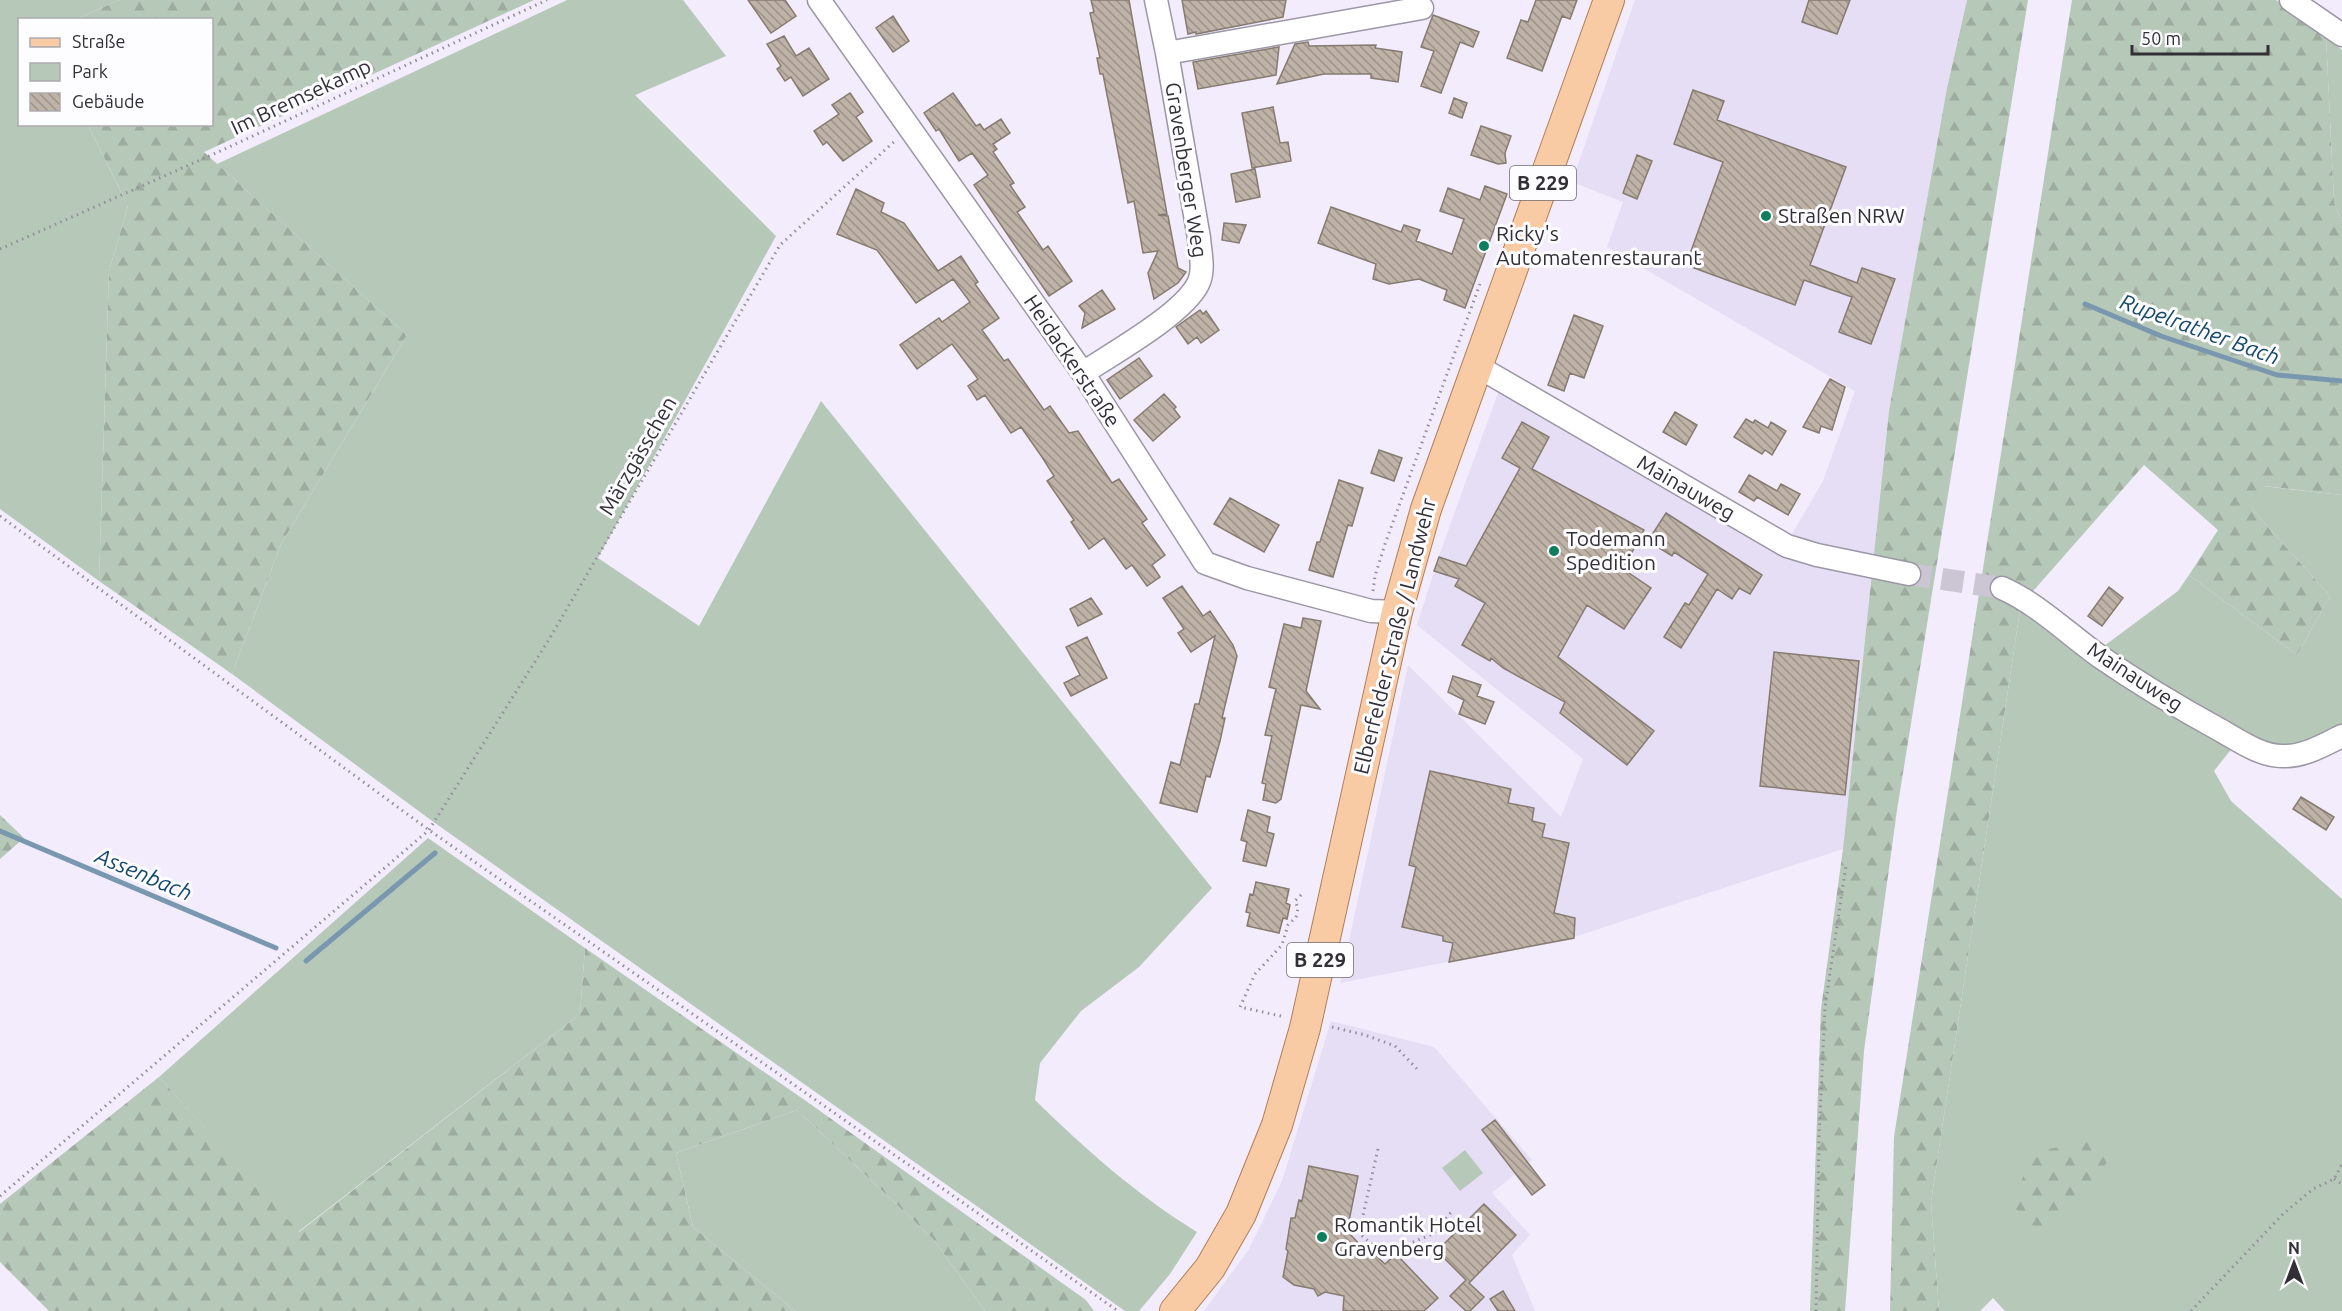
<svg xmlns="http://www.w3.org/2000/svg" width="2342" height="1311" font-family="Ubuntu,sans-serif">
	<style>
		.built { fill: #e6def5 }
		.green { fill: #b6c8b8 }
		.forest { fill: url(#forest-firs) }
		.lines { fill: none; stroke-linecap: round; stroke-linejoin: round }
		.stream { stroke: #7998af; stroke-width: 5 }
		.building { fill: url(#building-back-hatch); stroke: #867b70; stroke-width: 1.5 }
		.minor-tunnel { stroke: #ccc6d4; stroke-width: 22; stroke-dasharray: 22 11; stroke-linecap: butt }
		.minor-casing { stroke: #9c97a5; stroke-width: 25 }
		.major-casing { stroke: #b07f57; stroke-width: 32 }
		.path { stroke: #938f9a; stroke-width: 3; stroke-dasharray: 1.5 4.5; stroke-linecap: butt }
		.minor { stroke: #fff; stroke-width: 22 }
		.major { stroke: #f8cba5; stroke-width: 30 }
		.poi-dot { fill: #0d7f5c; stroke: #fdfcff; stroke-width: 2 }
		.labels { text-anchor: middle; stroke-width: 6; stroke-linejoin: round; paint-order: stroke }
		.shield { fill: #fdfcff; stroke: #6f6d72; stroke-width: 1.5 }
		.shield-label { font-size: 20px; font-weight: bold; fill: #323036 }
		.street-label { font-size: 21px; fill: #323036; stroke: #fdfcff }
		.poi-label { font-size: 21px; fill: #323036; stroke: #fdfcff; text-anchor: start }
		.water-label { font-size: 22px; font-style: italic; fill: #15496b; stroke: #fdfcff }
	</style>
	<defs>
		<pattern id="forest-firs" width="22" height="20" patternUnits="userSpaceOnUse" patternTransform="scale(1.5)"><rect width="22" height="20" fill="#b6c8b8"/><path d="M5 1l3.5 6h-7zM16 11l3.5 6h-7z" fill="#9dac9f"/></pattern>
		<pattern id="building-back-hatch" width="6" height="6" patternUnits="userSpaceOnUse" patternTransform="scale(1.5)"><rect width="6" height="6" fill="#bfb3a7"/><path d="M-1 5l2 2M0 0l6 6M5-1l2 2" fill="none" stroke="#9c9289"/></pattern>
	</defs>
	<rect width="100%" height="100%" fill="#f2ecfc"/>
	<path class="built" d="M1635,0H1967L1947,88L1889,411L1843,849L1574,937L1340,983L1408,665L1561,817L1583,759L1417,625L1440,553L1499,390L1786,553L1792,534L1823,481L1855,391L1607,247L1623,202L1572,182Z
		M1331,1021L1434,1047L1532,1160L1492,1193L1530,1235L1512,1255L1535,1311H1204L1249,1249L1282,1181Z"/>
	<path class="green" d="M0,0H119L77,19L20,20V124L88,125L128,206L109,271L99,581L0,509Z
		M567,0H683L726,56L635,95L776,236L598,558L699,626L821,401L1212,888L1139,967L1081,1011L1040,1063L1035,1100C1085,1149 1138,1196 1197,1232L1170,1274L1139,1311H1125L435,823L232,674L281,544L407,335L217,164Z
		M2326,36L2342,50V222L2334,202Z
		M2262,486L2342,495V725L2326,735L2281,747L2232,728L2104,646L2178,591L2189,575L2297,655L2330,596L2252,509Z
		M2020,610L2233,747L2214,771L2231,801L2342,899V1311H2005L1993,1298L1980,1311H1939L1931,1202Z
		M428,838L585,948L580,1014L298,1232L159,1077Z
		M797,1110L934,1240L985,1311H795L693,1227L676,1153Z
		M1465,1150L1483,1173L1460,1191L1442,1168Z"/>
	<path class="forest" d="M119,0H534L204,152L407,335L281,544L232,674L99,581L109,271L128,206L88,125L212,124V20L77,19Z
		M1967,0H2028L1897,810L1864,1051L1845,1311H1810L1821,1009L1843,849L1889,411L1947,88Z
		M2072,0H2276L2326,36L2334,202L2342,222V495L2263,486L2252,509L2330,596L2297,655L2189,575L2218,530L2144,465L2034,590L2020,610L1931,1202L1939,1311H1890L1894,1137Z
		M0,815L24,838L0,859Z
		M585,948L806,1101L1086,1300L1094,1311H985L934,1240L797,1110L676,1153L693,1227L795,1311H49L0,1262V1204L159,1077L299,1232L580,1014Z
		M2097,1139L2108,1161L2055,1229L2039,1232L2011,1204L2034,1152Z"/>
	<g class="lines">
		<path class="stream" d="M2085,304L2161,336L2277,375L2342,381
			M0,831L276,948
			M306,961L435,853"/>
	</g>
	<path class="building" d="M748,0H785L796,16L771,33Z
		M1091,0H1129L1167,214L1158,215L1168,216L1178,268L1186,272L1178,283L1154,299L1148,273L1158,251L1143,253L1134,201L1128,203L1103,74H1100L1097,58H1100L1090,13L1094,12Z
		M1182,0H1286L1283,17L1196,34V32L1188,34Z
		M1536,0H1577L1570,19L1562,16L1542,71L1507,58L1521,20L1528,22Z
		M1809,0H1850L1837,34L1802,22Z
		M1433,15L1479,32L1473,47L1460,42L1441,93L1421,86L1434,51L1421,47Z
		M893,16L909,41L893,52L876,28Z
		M784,36L796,56L809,48L829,79L803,96L791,77L785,81L777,69L781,66L767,44Z
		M1308,42L1309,46L1376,45L1375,48L1402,52L1398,82L1371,78V74H1324L1277,84L1295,44Z
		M1279,47L1276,75L1198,89L1193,62Z
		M1693,90L1724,101L1717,120L1846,167L1810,265L1857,283L1862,268L1895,279L1871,344L1839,332L1852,297L1804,280L1795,305L1686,265L1723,162L1674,144Z
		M850,93L863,112L856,117L872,141L843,161L827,142L823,145L814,131L839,114L832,105Z
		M953,93L976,126L980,124L984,130L1001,119L1010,133L993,144L997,149L993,152L1014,183L1010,185L1025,207L1017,212L1043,250L1048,246L1072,281L1049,296L974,185L988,175L972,153L959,161L939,129L936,131L924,113Z
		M1454,98L1467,103L1462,118L1449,113Z
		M1273,107L1280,143L1288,142L1291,161L1252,168L1242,113Z
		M1481,126L1511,136L1505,153L1506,163L1498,164L1471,155Z
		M1637,155L1652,161L1637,199L1623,193Z
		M1255,169L1260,197L1236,202L1231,174Z
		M1485,186L1507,194L1465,308L1444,300L1447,290L1419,279L1389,284L1373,279L1376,264L1318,243L1331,207L1401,232L1404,225L1420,230L1416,241L1452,254L1464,219L1440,211L1448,188L1480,200Z
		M856,189L884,203L881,212L904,223L938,271L961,256L978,282L975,284L999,318L982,330L1004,361L1008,359L1044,410L1050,406L1069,433L1078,431L1112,483L1119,479L1147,519L1142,523L1165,555L1152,565L1160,577L1147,586L1132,565L1126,569L1104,538L1089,549L1071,522L1074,520L1047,481L1054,476L1042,457L1021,427L1011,433L985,395L977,400L968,386L978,379L952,344L917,369L900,345L939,318L942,322L970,302L953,279L916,303L877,250L837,234Z
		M1224,223L1246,225L1239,243L1222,240Z
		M1102,290L1115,309L1082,328L1085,313L1079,306Z
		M1200,310L1203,314L1206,311L1219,330L1201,343L1197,337L1188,344L1176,327Z
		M1574,315L1603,326L1584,378L1570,373L1564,391L1548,385Z
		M1139,358L1152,376L1120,399L1107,380Z
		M1830,379L1845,387L1832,430L1821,426L1819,433L1803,427Z
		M1164,394L1176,407L1174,409L1180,417L1153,441L1134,420Z
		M1675,412L1697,425L1686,445L1663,432Z
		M1746,419L1753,423L1755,420L1768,428L1771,422L1786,431L1772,455L1765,450L1762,454L1734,437Z
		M1522,422L1549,437L1532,469L1644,530L1623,569L1651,588L1624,629L1587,605L1558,657L1654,731L1627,765L1560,713L1565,702L1503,668L1491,658L1490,661L1462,645L1485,603L1455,586L1459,579L1434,571L1439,557L1466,566L1520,468L1502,458Z
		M1379,450L1402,458L1394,481L1371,473Z
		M1749,475L1777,491L1781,484L1800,494L1788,515L1757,497L1754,501L1739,492Z
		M1339,480L1363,488L1352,526L1348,525L1333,577L1309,570L1317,542H1320Z
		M1230,498L1279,525L1264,552L1214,524Z
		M1666,513L1762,575L1750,594L1739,588L1732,599L1717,589L1681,648L1664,637L1685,603L1689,605L1708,574L1674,552L1672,556L1648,541Z
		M1182,586L1203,616L1210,611L1233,645L1237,656L1222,718H1225L1220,741L1210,777L1206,776L1197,812L1160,803L1171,762L1180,765L1195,704H1199L1215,636L1191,652L1178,633L1184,629L1163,598Z
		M2109,587L2123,598L2102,626L2088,616Z
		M1091,598L1102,614L1078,626L1070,609Z
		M1303,618L1321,621L1306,691L1320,709L1301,705L1281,799L1276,803L1263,800L1266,784L1262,783L1272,736L1265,735L1276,689L1269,687L1284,624L1301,628Z
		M1087,637L1107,678L1071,696L1064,683L1080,675L1066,647Z
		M1774,652L1859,661L1845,795L1760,786Z
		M1453,676L1481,685L1477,696L1494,702L1485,724L1459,714L1464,700L1448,692Z
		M1430,771L1511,789L1508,803L1534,808L1532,821L1545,824L1542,837L1569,843L1554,913L1575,918L1574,938L1449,962L1453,943L1443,941V936L1402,927L1416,867L1409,865Z
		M2301,797L2334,817L2326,830L2293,809Z
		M1248,810L1270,817L1267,832L1274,834L1266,866L1243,861L1247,842L1241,840Z
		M1256,882L1289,889L1286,903L1290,905L1287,919L1283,918L1279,933L1247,926L1250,913L1246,912L1250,894L1253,895Z
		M1495,1120L1545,1185L1532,1195L1482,1130Z
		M1309,1166L1358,1176L1347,1231L1363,1248L1365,1246L1385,1264L1396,1254L1438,1298L1424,1311H1343L1344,1296L1325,1292L1318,1296L1314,1289L1294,1285L1283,1277L1288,1251L1286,1249L1291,1218H1295L1299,1200L1302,1201Z
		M1484,1204L1516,1235L1469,1283L1484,1297L1470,1311H1466L1450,1296L1466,1280L1437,1251Z
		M1503,1291L1515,1311H1498L1490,1299Z"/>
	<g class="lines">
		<path class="minor-tunnel" d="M1909,574L2002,588"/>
		<g class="minor-casing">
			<path id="minor" d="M819,0L1083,373L1205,563L1247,578L1371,611L1397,612
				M1156,0L1167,53
				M2291,0L2342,35
				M1477,366L1787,546L1817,555L1909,574
				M1083,373C1113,353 1182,315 1198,284C1205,270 1200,252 1199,238L1167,53L1422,8
				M2002,588C2038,604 2067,633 2099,656C2138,683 2178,707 2220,730C2238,740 2260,756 2282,756C2304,757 2323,745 2342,736"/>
		</g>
		<g class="major-casing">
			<path id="major" d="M1175,1311L1210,1268L1241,1214L1277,1125L1305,1028L1397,612L1426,509L1609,0"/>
		</g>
		<path class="path" d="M1510,198L1518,176
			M0,249L216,153L547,0
			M0,516L429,830L1118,1311
			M1373,591L1375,576L1385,544L1481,281
			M1281,1016L1240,1007L1255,974L1282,945L1288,925L1296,917L1298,908L1295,901L1304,892
			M1332,1027L1365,1035L1395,1046L1419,1071
			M1378,1149L1359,1233L1383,1254L1433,1234L1453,1210
			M2334,1179L2342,1184
			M0,1196L429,830L548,641L780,245L895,141
			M1816,1311L1819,1137L1825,1007L1846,865
			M2191,1311L2283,1214L2313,1189L2334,1179L2342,1164"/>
		<use href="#minor" class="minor"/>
		<use href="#major" class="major"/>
	</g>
	<g class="poi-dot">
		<circle cx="1766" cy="216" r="6"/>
		<circle cx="1484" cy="246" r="6"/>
		<circle cx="1554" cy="551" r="6"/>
		<circle cx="1322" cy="1237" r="6"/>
	</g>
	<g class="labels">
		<g class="shield">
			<rect x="1510" y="166" width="66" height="34" rx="4.5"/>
			<rect x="1287" y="943" width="66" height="34" rx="4.5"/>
		</g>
		<g class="shield-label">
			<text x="1543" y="190">B 229</text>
			<text x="1320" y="967">B 229</text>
		</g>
		<g class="street-label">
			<text transform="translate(301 97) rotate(-25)" y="7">Im Bremsekamp</text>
			<text transform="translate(1186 170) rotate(81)" y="7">Gravenberger Weg</text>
			<text transform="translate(1072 361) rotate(56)" y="7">Heidackerstraße</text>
			<text transform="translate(638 456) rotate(-60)" y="7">Märzgässchen</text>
			<text transform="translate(1686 488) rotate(30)" y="7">Mainauweg</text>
			<text transform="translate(1395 636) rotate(-76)" y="7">Elberfelder Straße / Landwehr</text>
			<text transform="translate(2135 677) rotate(33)" y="7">Mainauweg</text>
		</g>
		<g class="poi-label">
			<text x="1778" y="223">Straßen NRW</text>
			<text x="1496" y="241">Ricky's<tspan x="1496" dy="24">Automatenrestaurant</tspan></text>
			<text x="1566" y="546">Todemann<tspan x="1566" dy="24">Spedition</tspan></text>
			<text x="1334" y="1232">Romantik Hotel<tspan x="1334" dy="24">Gravenberg</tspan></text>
		</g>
		<g class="water-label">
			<text transform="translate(2200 329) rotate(20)" y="8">Rupelrather Bach</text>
			<text transform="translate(144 874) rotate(23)" y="8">Assenbach</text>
		</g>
	</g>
	<rect x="18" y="18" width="195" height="108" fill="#fdfcff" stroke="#acaaaf" stroke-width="1.5"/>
	<rect x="30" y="38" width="30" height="9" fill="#f8cba5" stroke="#acaaaf" stroke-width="1.5"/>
	<text x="72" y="48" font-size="18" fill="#323036">Straße</text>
	<rect x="30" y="63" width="30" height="18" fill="#b6c8b8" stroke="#acaaaf" stroke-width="1.5"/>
	<text x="72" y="78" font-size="18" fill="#323036">Park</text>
	<rect x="30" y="93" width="30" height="18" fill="url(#building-back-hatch)" stroke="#acaaaf" stroke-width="1.5"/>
	<text x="72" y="108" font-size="18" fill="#323036">Gebäude</text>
	<g transform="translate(2294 1263)" stroke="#fdfcff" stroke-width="4.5" paint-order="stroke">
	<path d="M0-4.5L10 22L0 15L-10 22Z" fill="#323036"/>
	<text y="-9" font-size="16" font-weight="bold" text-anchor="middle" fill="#323036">N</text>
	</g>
	<path d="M2132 45v9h136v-9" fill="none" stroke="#323036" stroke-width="3"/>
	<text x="2141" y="45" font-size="18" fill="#323036" stroke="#fdfcff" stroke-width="4.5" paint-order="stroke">50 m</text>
</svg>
